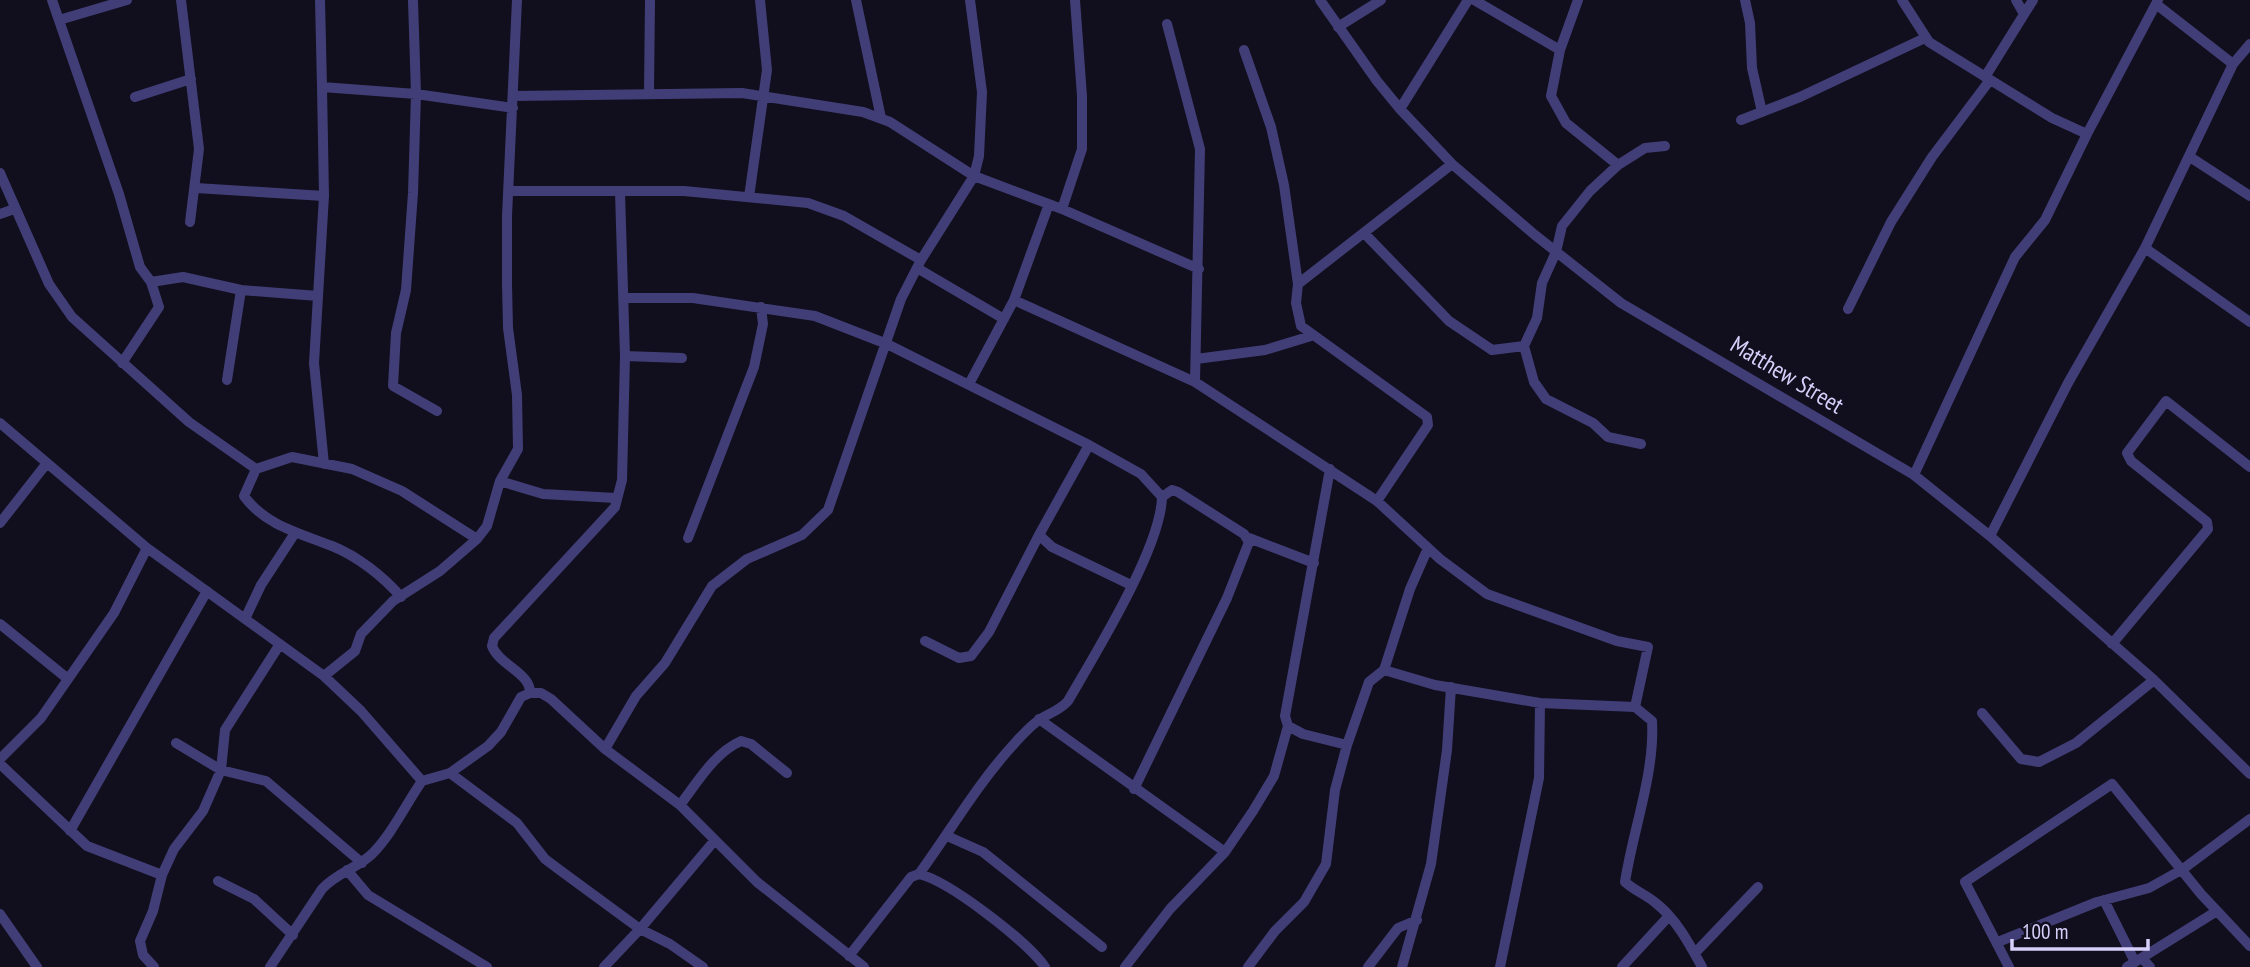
<svg xmlns="http://www.w3.org/2000/svg" width="2250" height="967" font-family="'PT Sans Narrow',sans-serif">
	<style>
		.lines { fill: none; stroke-linecap: round; stroke-linejoin: round }
		.minor { stroke: #413e77; stroke-width: 10 }
		.labels { text-anchor: middle; stroke-width: 7; stroke-linejoin: round; paint-order: stroke }
		.street-label { font-size: 24px; fill: #d5cffa; stroke: #110e1d }
	</style>
	<rect width="100%" height="100%" fill="#110e1d"/>
	<g class="lines">
		<path class="minor" d="M52,0L119,194L140,267L151,282L159,307L122,363
			M181,0L199,149L190,222
			M320,0L322,87L416,94L513,108
			M517,0L507,216V284L508,328L517,395L518,449L500,481L543,494L616,498
			M856,0L881,118
			M1320,0L1377,81L1400,109L1452,164L1535,235L1621,303L1914,475L1990,536L2154,680L2250,774
			M1474,0L1560,50
			M1578,0L1560,50L1551,96L1566,123L1618,165
			M1745,0L1750,23L1752,68L1762,112
			M1902,0L1929,42L2052,118L2087,134
			M2016,0L2024,14
			M413,1L416,94L413,193L406,290L396,333L393,386L437,411
			M2156,4L2233,64
			M59,20L127,0
			M1167,24L1200,149L1195,382L1377,501L1440,559L1487,594L1617,641L1648,647L1635,707
			M1338,27L1381,0
			M1244,50L1271,127L1284,185L1298,284
			M1985,77L2033,0
			M322,87L324,196
			M649,92L650,0
			M513,96L742,93L863,112L890,122L974,176L1062,209L1199,269
			M135,97L191,79
			M1400,109L1468,0
			M1741,120L1800,97L1925,38
			M2190,157L2250,196
			M0,173L49,284L72,317L189,422L256,469
			M196,188L324,196L314,363L324,464
			M510,191H684L808,203L844,216L921,260
			M749,197L767,70L760,0
			M1062,209L1082,149V96L1075,0
			M0,214L14,209
			M1365,234L1449,321L1492,350L1524,346
			M2145,248L2250,322
			M917,268L1004,319
			M151,282L183,277L241,290L318,296
			M624,298H693L815,316L887,344L1089,445L1141,474L1162,497C1161,548 1095,654 1068,701C1060,710 1052,712 1042,718C1032,724 1022,735 1014,744C978,783 951,830 919,874
			M1014,300L1195,382
			M1848,309L1891,222L1932,157L1990,80
			M625,356L682,358
			M1196,359L1265,350L1311,336
			M227,380L241,290
			M969,384L1014,300L1049,204
			M0,423L147,548L324,676L361,711L422,781
			M1641,444L1608,437L1593,423L1546,399L1534,382L1524,346L1537,318L1542,283L1556,252L1562,226L1590,191L1618,165L1645,148L1665,146
			M1089,445L1039,535L1052,547L1131,585
			M1330,469L1285,716L1288,726L1303,734L1347,745
			M1914,475L2015,257L2045,220L2087,134L2158,0
			M1377,501L1428,425L1427,417L1301,326L1296,303L1298,284L1452,164
			M0,523L47,463
			M1990,536L2068,383L2145,248L2233,64L2250,44
			M688,538L754,367L763,324L761,307
			M1249,538L1314,563
			M401,597C383,576 357,556 332,546C299,533 265,525 244,496L256,469L292,457L352,469L402,491L477,539
			M245,619L261,585L295,533
			M0,624L68,679
			M925,641L959,658L971,656L989,632L1039,535
			M2112,644L2208,529L2207,522L2131,461L2127,453L2166,401L2250,467
			M1384,670L1435,685L1540,703L1635,707L1652,721C1655,773 1633,830 1625,882C1635,891 1647,895 1657,904C1677,920 1690,945 1702,967
			M324,676L355,651L361,634L393,601L440,571L477,539L487,526L500,481
			M530,693C531,673 499,665 492,646L494,638L615,507L622,480L625,356L620,192
			M1982,713L2021,759L2039,762L2076,743L2154,680
			M1039,719L1225,852
			M176,743L221,770L266,781L362,863
			M605,749L636,696L665,663L712,586L747,559L802,535L828,510L901,299L921,260L974,176L979,156L982,92L970,0
			M0,759L41,718L114,613L147,548
			M0,764L87,846L162,875
			M450,773L517,823L545,859L561,871L640,929L670,944L703,967
			M1134,789L1227,598L1249,542L1244,534L1178,492L1172,490L1162,497
			M680,805C697,783 714,753 741,741L751,744L787,773
			M70,831L207,591
			M947,836L983,852L1102,947
			M347,870L368,895L487,967
			M218,881L254,899L293,935
			M2104,900L2135,962
			M0,914L37,967
			M1998,942L2097,902L2149,888L2183,869L2250,819
			M1695,953L1758,887
			M849,956L911,877L919,874C949,881 1027,941 1045,967
			M2142,958L2150,967
			M154,967L143,955L140,941L153,911L162,875L174,849L203,811L221,770L225,730L280,644
			M270,967L322,889C336,873 356,869 372,854C392,834 406,804 422,781L450,773L488,746L501,732L521,697L530,693H541L551,699L605,749L680,805L757,882L864,967
			M604,967L640,929L715,840
			M1125,967L1170,909L1225,852L1253,811L1274,776L1288,726
			M1248,967L1275,931L1304,902L1326,864L1335,790L1347,745L1369,682L1384,670L1410,589L1428,548
			M1368,967L1398,928L1417,920
			M1402,967L1431,864L1447,750L1451,687
			M1500,967L1539,778L1540,703
			M1622,967L1669,916
			M2009,967L1965,882L2112,784L2201,894L2250,946
			M2127,967L2217,911"/>
	</g>
	<g class="labels">
		<g class="street-label">
			<text transform="translate(1787 375) rotate(31)" y="8">Matthew Street</text>
		</g>
	</g>
	<path d="M2012 939v10h136v-10" fill="none" stroke="#d5cffa" stroke-width="3.5"/>
	<text x="2022" y="939" font-size="21" fill="#d5cffa" stroke="#110e1d" stroke-width="5" paint-order="stroke">100 m</text>
</svg>
